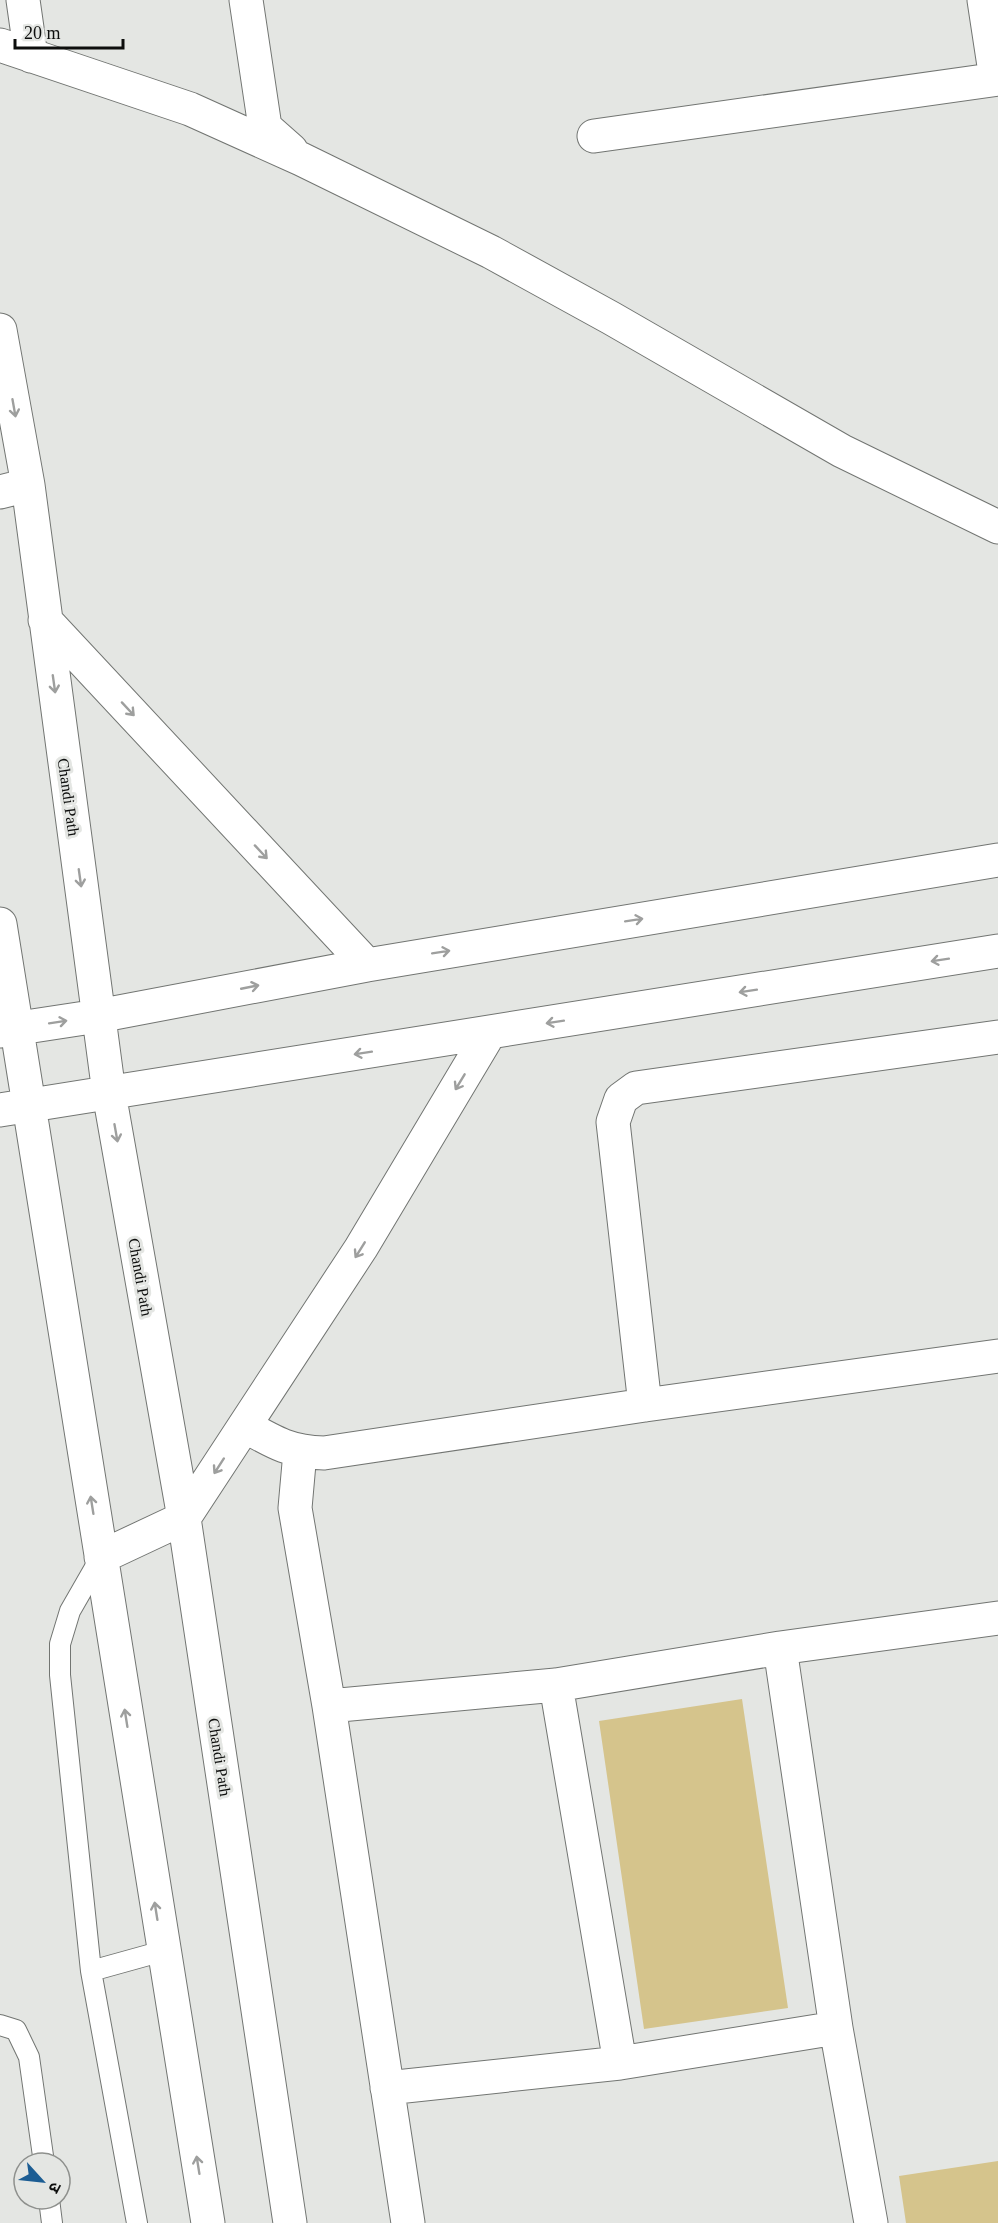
<svg xmlns="http://www.w3.org/2000/svg" width="998" height="2223" font-family="'Times New Roman','Noto Sans Devanagari',serif">
	<style>
		.green { fill: #d5c48c }
		.lines { fill: none; stroke-linecap: round; stroke-linejoin: round }
		.lane-casing { stroke: #727572; stroke-width: 22 }
		.street-casing { stroke: #727572; stroke-width: 35 }
		.secondary-casing { stroke: #727572; stroke-width: 35 }
		.lane { stroke: #fff; stroke-width: 20 }
		.street { stroke: #fff; stroke-width: 33 }
		.secondary { stroke: #fff; stroke-width: 33 }
		.oneway { stroke: #9e9f9e }
		.labels { text-anchor: middle; stroke-width: 6; stroke-linejoin: round; paint-order: stroke }
		.street-label { font-size: 16px; fill: #0d0e0d; stroke: #e4e6e3 }
	</style>
	<rect width="100%" height="100%" fill="#e4e6e3"/>
	<path class="green" d="M742,1699L788,2008L644,2029L599,1721Z
		M998,2161V2223H906L899,2176Z"/>
	<g class="lines">
		<g class="lane-casing">
			<path id="lane" d="M101,1557L70,1611L60,1644V1675L91,1971L137,2223
				M91,1971L163,1951
				M0,2025L16,2030L29,2057L44,2163
				M49,2199L52,2223"/>
		</g>
		<g class="street-casing">
			<path id="street" d="M23,0L31,56
				M246,0L265,127L291,150
				M984,0L996,79
				M0,45L190,109L301,159L491,252L611,318L842,451L998,527
				M594,136L998,79
				M645,1405L613,1122L621,1099L636,1088L998,1037
				M245,1426C275,1443 290,1452 324,1453L645,1405L998,1356
				M300,1452L295,1508L329,1706L408,2223
				M780,1648L998,1618
				M556,1685L620,2063
				M329,1706L556,1685L780,1648L836,2028L871,2223
				M387,2088L620,2063L836,2028"/>
		</g>
		<g class="secondary-casing">
			<path id="secondary" d="M0,330L28,485L109,1093L184,1518L290,2223
				M0,492L28,485
				M45,620L367,965
				M0,924L208,2223
				M0,1031L98,1016L367,965L998,860
				M0,1110L998,951
				M101,1557L184,1518L361,1248L490,1032"/>
		</g>
		<use href="#lane" class="lane"/>
		<use href="#street" class="street"/>
		<use href="#secondary" class="secondary"/>
	</g>
	<defs><path id="oneway-shaft" d="M-6 0H5M1.5-3L5.5 0L1.5 3" fill="none" stroke-width="1.6" stroke-linecap="round" stroke-linejoin="round" transform="scale(1.5)"/></defs>
	<g class="oneway">
		<use href="#oneway-shaft" transform="translate(14 408) rotate(80)"/>
		<use href="#oneway-shaft" transform="translate(54 684) rotate(82)"/>
		<use href="#oneway-shaft" transform="translate(128 709) rotate(47)"/>
		<use href="#oneway-shaft" transform="translate(261 852) rotate(47)"/>
		<use href="#oneway-shaft" transform="translate(80 878) rotate(82)"/>
		<use href="#oneway-shaft" transform="translate(634 920) rotate(-9)"/>
		<use href="#oneway-shaft" transform="translate(441 952) rotate(-9)"/>
		<use href="#oneway-shaft" transform="translate(940 960) rotate(171)"/>
		<use href="#oneway-shaft" transform="translate(250 987) rotate(-11)"/>
		<use href="#oneway-shaft" transform="translate(748 991) rotate(171)"/>
		<use href="#oneway-shaft" transform="translate(58 1022) rotate(-9)"/>
		<use href="#oneway-shaft" transform="translate(555 1022) rotate(171)"/>
		<use href="#oneway-shaft" transform="translate(363 1053) rotate(171)"/>
		<use href="#oneway-shaft" transform="translate(460 1082) rotate(121)"/>
		<use href="#oneway-shaft" transform="translate(116 1133) rotate(80)"/>
		<use href="#oneway-shaft" transform="translate(360 1250) rotate(122)"/>
		<use href="#oneway-shaft" transform="translate(219 1466) rotate(123)"/>
		<use href="#oneway-shaft" transform="translate(92 1505) rotate(-99)"/>
		<use href="#oneway-shaft" transform="translate(126 1718) rotate(-99)"/>
		<use href="#oneway-shaft" transform="translate(156 1911) rotate(-99)"/>
		<use href="#oneway-shaft" transform="translate(198 2165) rotate(-99)"/>
	</g>
	<g class="labels">
		<g class="street-label">
			<text transform="translate(69 797) rotate(82)" y="6">Chandi Path</text>
			<text transform="translate(141 1277) rotate(80)" y="6">Chandi Path</text>
			<text transform="translate(220 1757) rotate(81)" y="6">Chandi Path</text>
		</g>
	</g>
	<g transform="translate(42 2181) rotate(117)"><circle r="28" fill="#e4e6e3" stroke="#8e908d" stroke-width="1.5"/>
	<path d="M0-4.5L10 22L0 15L-10 22Z" fill="#1c5d93"/>
	<text y="-9" font-size="16" font-weight="bold" text-anchor="middle" fill="#0d0e0d">उ</text>
	</g>
	<path d="M15 39v9h108v-9" fill="none" stroke="#0d0e0d" stroke-width="3"/>
	<text x="24" y="39" font-size="18" fill="#0d0e0d" stroke="#e4e6e3" stroke-width="4.5" paint-order="stroke">20 m</text>
</svg>
